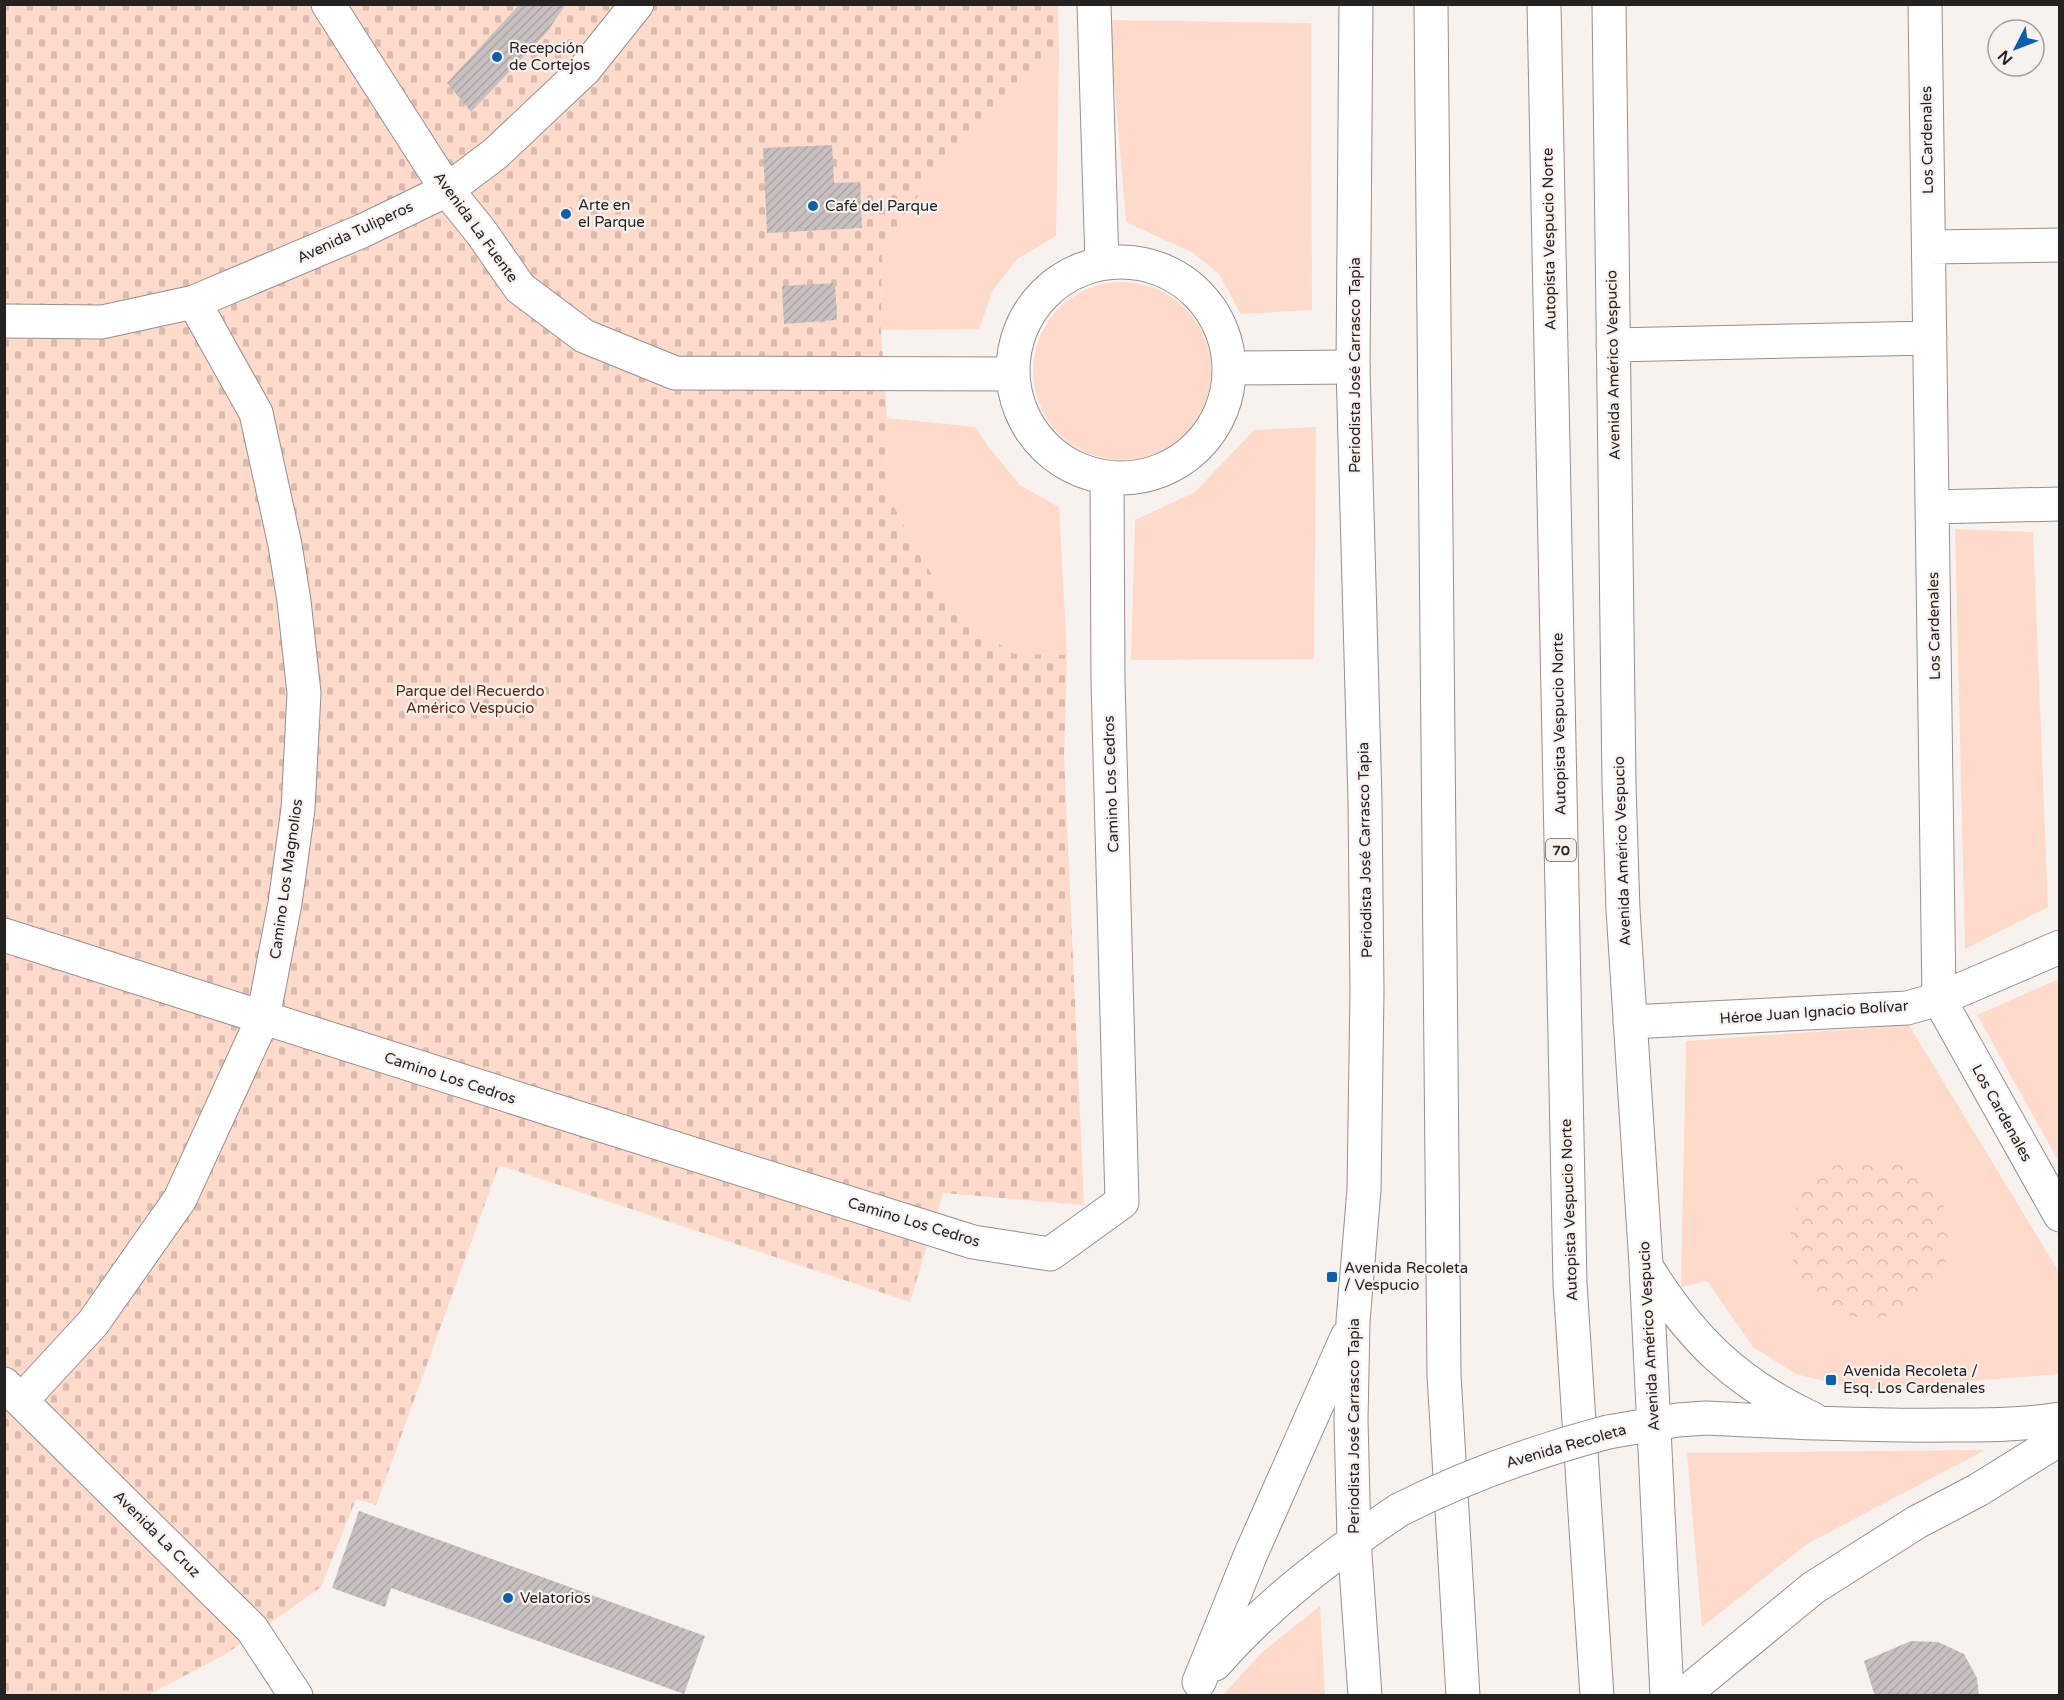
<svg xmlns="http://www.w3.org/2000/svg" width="2064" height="1700" font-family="'Varela Round',sans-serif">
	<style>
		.grass { fill: #fedacb }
		.cemetery { fill: url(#cemetery-stones) }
		.park { fill: url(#park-crowns) }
		.building { fill: url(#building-hatch) }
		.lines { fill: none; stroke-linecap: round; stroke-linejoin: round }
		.minor-casing { stroke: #958f8d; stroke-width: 35 }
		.major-casing { stroke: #958f8d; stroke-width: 35 }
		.highway-casing { stroke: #958f8d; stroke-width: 35 }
		.minor { stroke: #fff; stroke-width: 33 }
		.major { stroke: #fff; stroke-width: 33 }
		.highway { stroke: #fff; stroke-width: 33 }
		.major-bridge-casing { stroke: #958f8d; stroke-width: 35; stroke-linecap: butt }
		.major-bridge { stroke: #fff; stroke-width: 33 }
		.poi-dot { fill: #0a60ae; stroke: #f8f2ef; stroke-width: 2 }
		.labels { text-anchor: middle; stroke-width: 4.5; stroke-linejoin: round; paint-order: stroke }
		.shield { fill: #f8f2ef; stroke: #646160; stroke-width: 1.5 }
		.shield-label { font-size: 14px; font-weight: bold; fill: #252322 }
		.poi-label { font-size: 15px; fill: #252322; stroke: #f8f2ef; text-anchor: start }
		.street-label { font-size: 15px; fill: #252322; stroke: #f8f2ef }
		.park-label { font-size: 15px; fill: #5f270e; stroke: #f8f2ef }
	</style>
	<defs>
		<pattern id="cemetery-stones" width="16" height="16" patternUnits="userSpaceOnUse" patternTransform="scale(1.5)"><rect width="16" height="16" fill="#fedacb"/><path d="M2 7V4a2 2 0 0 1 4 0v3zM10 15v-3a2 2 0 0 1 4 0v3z" fill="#dabbae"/></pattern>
		<pattern id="park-crowns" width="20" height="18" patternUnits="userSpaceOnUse" patternTransform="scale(1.5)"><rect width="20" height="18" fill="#fedacb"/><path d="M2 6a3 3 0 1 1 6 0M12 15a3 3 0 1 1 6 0" fill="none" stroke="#dabbae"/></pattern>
		<pattern id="building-hatch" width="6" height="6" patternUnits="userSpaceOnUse" patternTransform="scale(1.5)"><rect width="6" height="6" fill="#c7c0be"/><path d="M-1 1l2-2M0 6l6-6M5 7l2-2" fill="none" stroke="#aba5a3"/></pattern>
	</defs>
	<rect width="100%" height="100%" fill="#f8f2ef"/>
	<path class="grass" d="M1109,20L1311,23L1312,310L1241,314L1219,274L1193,253L1126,222Z
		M1059,57L1056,236L1017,259L993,290L979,329L881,330L882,252L910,206L965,136L1015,83Z
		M1033 371a89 89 0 1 1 178 0a89 89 0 1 1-178 0Z
		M887,418L976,427L987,445L1020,485L1059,507L1067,655L1014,654L960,618L920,556L888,495Z
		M1316,427L1314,659L1131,660L1135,520L1195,492L1254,430Z
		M1955,529L2033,532L2048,907L1965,949Z
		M2059,979V1162L1977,1015Z
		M1909,1025L2059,1272V1374L1860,1390L1796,1374L1753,1347L1707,1281L1681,1287L1686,1041Z
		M1985,1450L1807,1544L1702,1627L1687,1453Z
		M1320,1606L1325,1695H1223L1261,1653Z"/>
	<path class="cemetery" d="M5,5H1058L1059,57L1015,83L965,136L910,206L882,252L881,330L887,418L888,495L920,556L960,618L1014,654L1067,655L1064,756L1084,1205L943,1193L910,1302L499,1165L376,1505L356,1499L321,1587L226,1654L148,1695L5,1696Z"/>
	<path class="park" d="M1790 1238a80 80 0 1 1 160 0a80 80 0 1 1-160 0Z"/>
	<path class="building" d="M520,4H566L547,32L471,112L447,83Z
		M832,145L834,183L860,182L862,228L767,233L763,148Z
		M835,283L837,320L784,324L782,286Z
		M359,1511L705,1636L684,1694L391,1588L385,1607L332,1588Z
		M1911,1641L1938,1642L1964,1654L1977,1678L1979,1696H1875L1864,1661Z"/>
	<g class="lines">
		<g class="minor-casing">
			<path id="minor" d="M328,4L447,190L481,232L520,288L584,336L675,373L1012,374
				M1094,4L1102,263
				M1925,4L1939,999L2060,1215
				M1929,247L2060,245
				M1013 370a108 108 0 1 1 216 0a108 108 0 1 1-216 0Z
				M4,321L102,322L194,302L362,231L447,190L495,154L585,69L637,4
				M1613,345L1930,338
				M1230,368L1353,367
				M1932,507L2060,504
				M4,935L566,1114L973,1242L1050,1254L1122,1202L1108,681L1107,478
				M1630,1022L1907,1008L1939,999L2060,947
				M4,1384L252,1629L296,1696
				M21,1401L93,1323L180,1199L263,1018L285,903L298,809L304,693L294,601L285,545L256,413L194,302"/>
		</g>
		<g class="major-casing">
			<path id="major" d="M1356,4L1353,367L1365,800L1367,992L1364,1190L1353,1321L1351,1420L1354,1540L1365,1696
				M1609,4L1619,784L1623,910L1646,1265L1667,1696
				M1646,1266C1690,1338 1736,1383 1813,1419
				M1608,1432L1678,1420L1706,1418C1787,1422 1868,1426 1950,1425C1986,1425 2023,1425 2060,1419
				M1215,1664C1270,1601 1331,1556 1399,1510
				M1199,1682L1250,1556L1347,1337
				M1682,1696L1813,1588L1917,1522L1978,1490L2060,1439"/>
		</g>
		<g class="highway-casing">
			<path id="highway" d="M1431,4L1444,1375L1463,1696
				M1544,4L1570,1284L1597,1696"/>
		</g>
		<use href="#minor" class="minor"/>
		<use href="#major" class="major"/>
		<use href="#highway" class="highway"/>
		<g class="major-bridge-casing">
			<path id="major-bridge" d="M1399,1510C1466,1476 1536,1451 1608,1432"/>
		</g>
		<use href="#major-bridge" class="major-bridge"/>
	</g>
	<g class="poi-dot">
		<circle cx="497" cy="57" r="6"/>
		<circle cx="813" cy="206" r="6"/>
		<circle cx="566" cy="214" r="6"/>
		<rect x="1326" y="1271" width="12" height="12" rx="3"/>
		<rect x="1825" y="1374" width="12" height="12" rx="3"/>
		<circle cx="508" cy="1598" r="6"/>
	</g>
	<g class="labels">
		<rect class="shield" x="1546" y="839" width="30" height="22" rx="4.5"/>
		<g class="shield-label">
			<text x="1561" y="855">70</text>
		</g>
		<g class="poi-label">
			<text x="509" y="53">Recepción<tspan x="509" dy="17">de Cortejos</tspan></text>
			<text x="578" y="210">Arte en<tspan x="578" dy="17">el Parque</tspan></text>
			<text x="825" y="211">Café del Parque</text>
			<text x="1344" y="1273">Avenida Recoleta<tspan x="1344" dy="17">/ Vespucio</tspan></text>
			<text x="1843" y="1376">Avenida Recoleta /<tspan x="1843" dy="17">Esq. Los Cardenales</tspan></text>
			<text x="520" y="1603">Velatorios</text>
		</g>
		<g class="street-label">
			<text transform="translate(1927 140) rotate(-91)" y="5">Los Cardenales</text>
			<text transform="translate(476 227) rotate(54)" y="5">Avenida La Fuente</text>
			<text transform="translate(355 232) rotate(-25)" y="5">Avenida Tuliperos</text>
			<text transform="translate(1549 239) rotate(-91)" y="5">Autopista Vespucio Norte</text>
			<text transform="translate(1355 365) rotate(-90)" y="5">Periodista José Carrasco Tapia</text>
			<text transform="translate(1613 365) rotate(-91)" y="5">Avenida Américo Vespucio</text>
			<text transform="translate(1934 626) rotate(-91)" y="5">Los Cardenales</text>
			<text transform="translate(1559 724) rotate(-91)" y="5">Autopista Vespucio Norte</text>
			<text transform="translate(1111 784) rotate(-92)" y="5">Camino Los Cedros</text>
			<text transform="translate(1365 850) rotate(-91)" y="5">Periodista José Carrasco Tapia</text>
			<text transform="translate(1622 851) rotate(-92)" y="5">Avenida Américo Vespucio</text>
			<text transform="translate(286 879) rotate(-82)" y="5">Camino Los Magnolios</text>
			<text transform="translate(1814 1012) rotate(-4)" y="5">Héroe Juan Ignacio Bolívar</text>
			<text transform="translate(450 1078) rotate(18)" y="5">Camino Los Cedros</text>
			<text transform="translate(2002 1113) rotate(61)" y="5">Los Cardenales</text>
			<text transform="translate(1569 1210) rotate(-92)" y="5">Autopista Vespucio Norte</text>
			<text transform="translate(914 1222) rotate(17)" y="5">Camino Los Cedros</text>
			<text transform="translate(1649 1336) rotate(-93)" y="5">Avenida Américo Vespucio</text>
			<text transform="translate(1354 1426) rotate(-90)" y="5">Periodista José Carrasco Tapia</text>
			<text transform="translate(1566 1446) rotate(-16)" y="5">Avenida Recoleta</text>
			<text transform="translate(157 1534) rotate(45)" y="5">Avenida La Cruz</text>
		</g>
		<g class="park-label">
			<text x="470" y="696">Parque del Recuerdo<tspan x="470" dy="17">Américo Vespucio</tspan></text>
		</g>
	</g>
	<rect width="2064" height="1700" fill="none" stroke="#252322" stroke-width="12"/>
	<g transform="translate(2016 48) rotate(228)"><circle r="28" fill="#f8f2ef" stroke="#a49f9d" stroke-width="1.5"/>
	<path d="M0-4.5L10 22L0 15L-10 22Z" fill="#0a60ae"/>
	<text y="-9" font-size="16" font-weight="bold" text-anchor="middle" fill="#252322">N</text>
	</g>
</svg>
